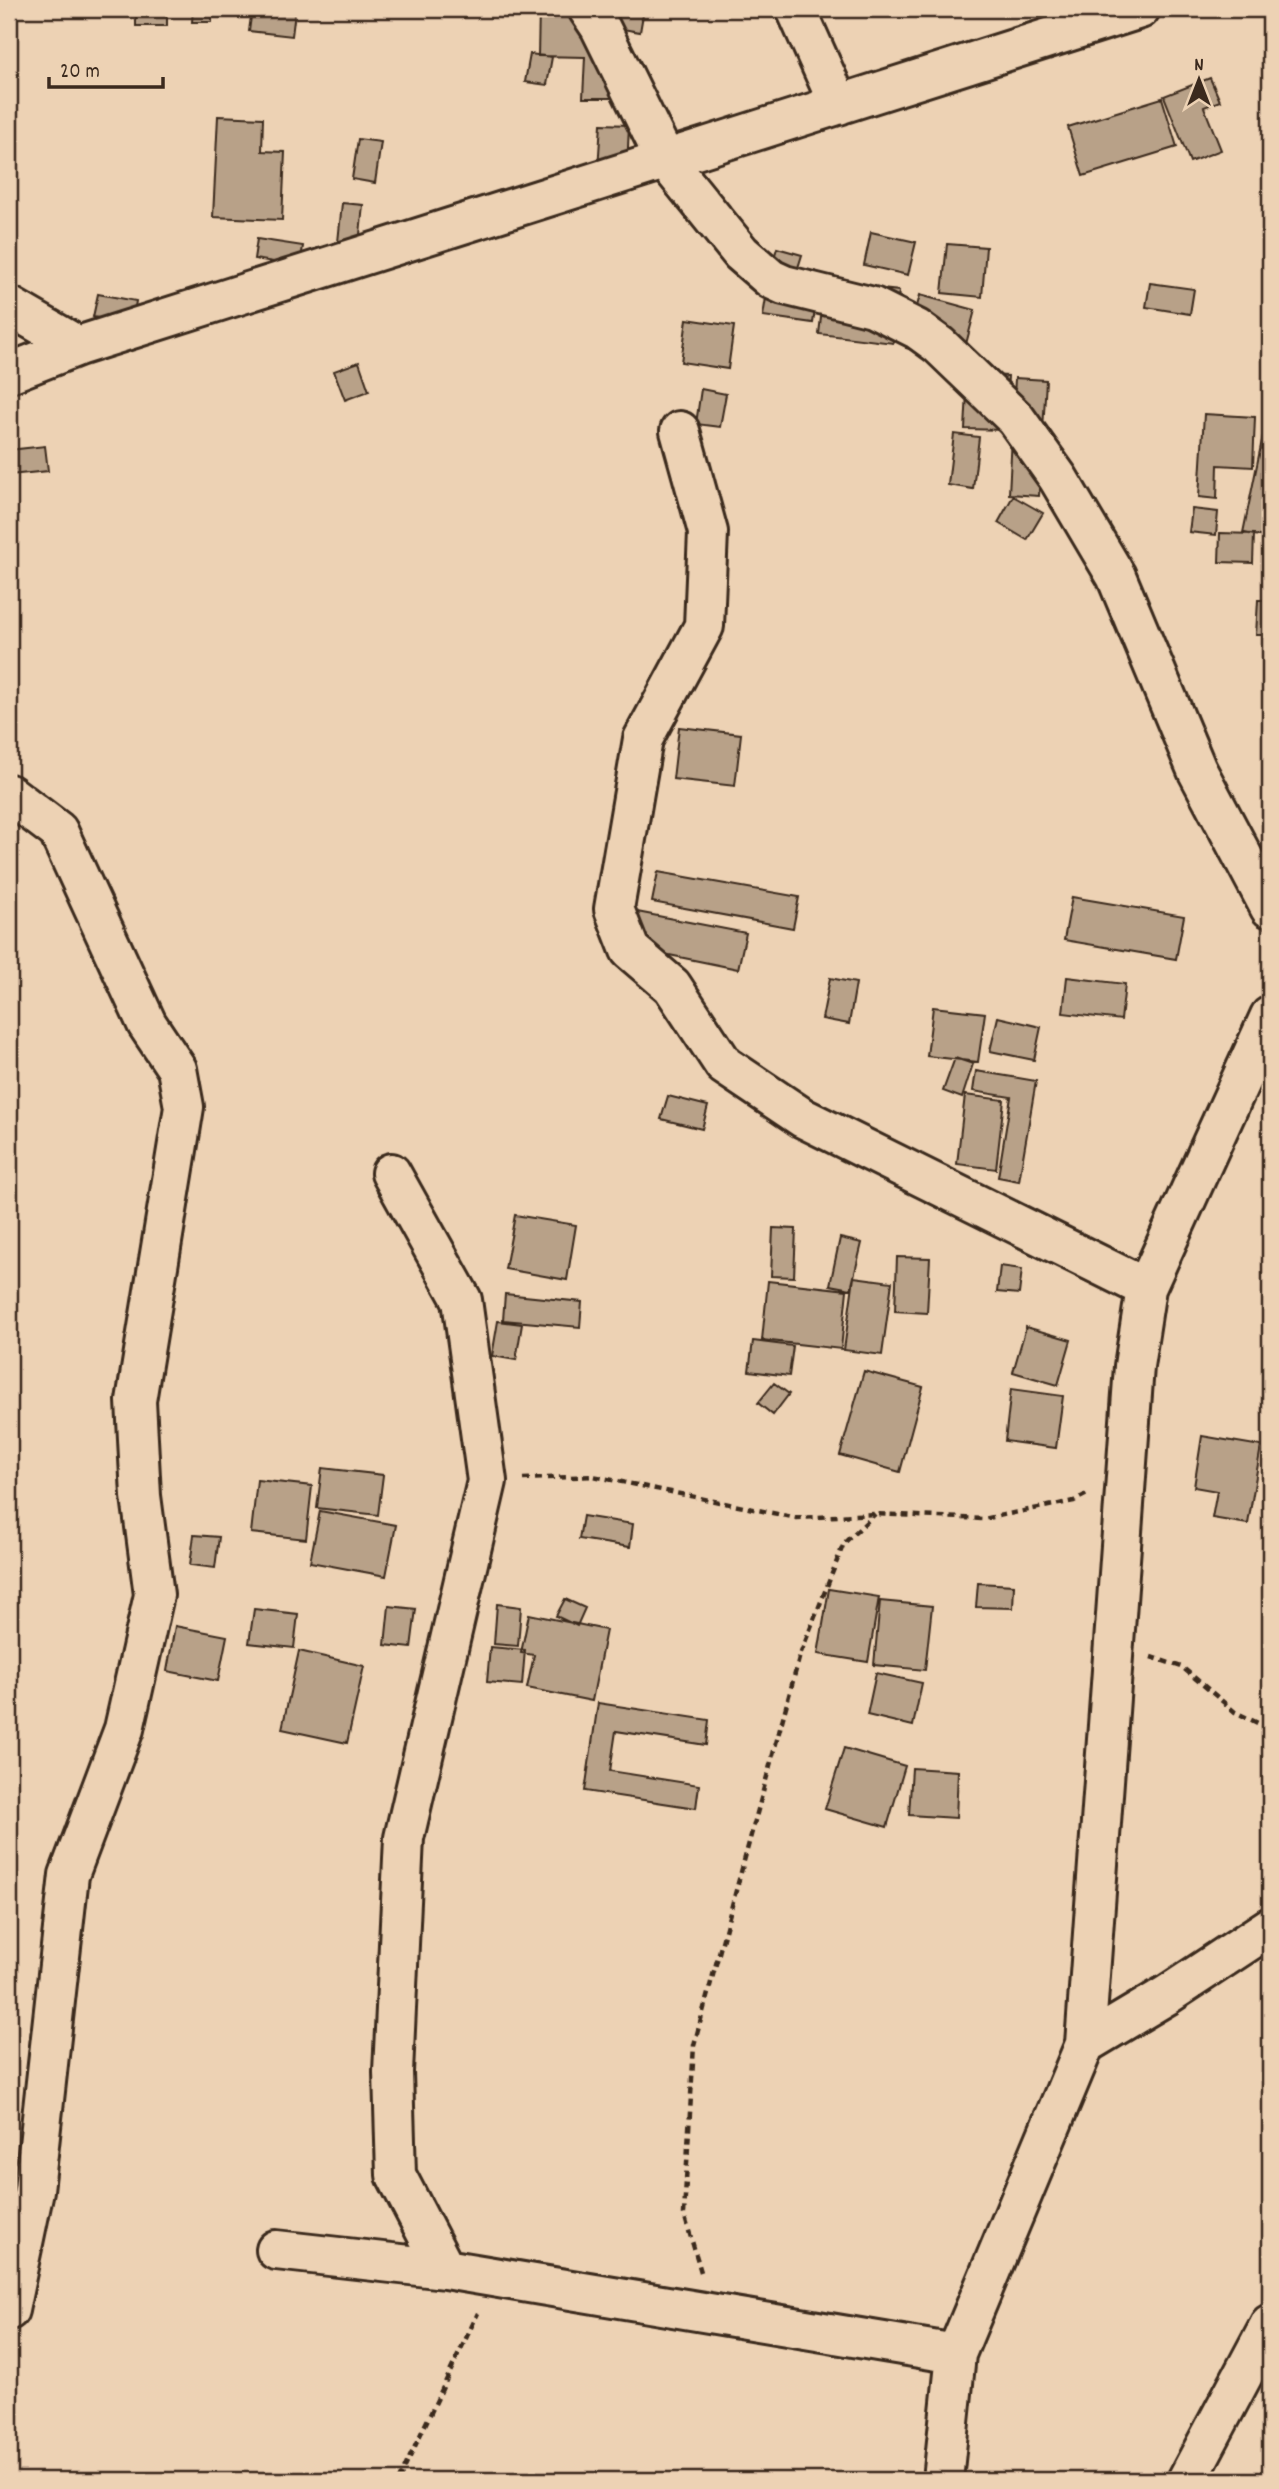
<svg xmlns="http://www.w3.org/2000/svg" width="1279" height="2489" font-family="Dekko,sans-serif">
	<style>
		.building { fill: #b8a188; stroke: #3b2a1e; stroke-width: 2 }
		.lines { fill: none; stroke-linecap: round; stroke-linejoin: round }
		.minor-casing { stroke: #3b2a1e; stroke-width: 44 }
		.path { stroke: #3b2a1e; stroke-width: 4.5; stroke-dasharray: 7 5; stroke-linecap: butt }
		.minor { stroke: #edd2b4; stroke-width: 38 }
	</style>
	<rect width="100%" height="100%" fill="#edd2b4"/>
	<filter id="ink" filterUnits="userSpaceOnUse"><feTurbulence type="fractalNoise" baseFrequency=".0143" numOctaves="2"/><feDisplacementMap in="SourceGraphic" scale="14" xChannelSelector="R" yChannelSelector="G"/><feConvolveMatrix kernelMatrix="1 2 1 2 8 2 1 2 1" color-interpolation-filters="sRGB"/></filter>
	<g filter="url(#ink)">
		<path class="building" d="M136,9H167V26H136Z
			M193,9H212V22H192Z
			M252,9L295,12L292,36L249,31Z
			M539,9H618L615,98H583L585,57L538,56Z
			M620,9H644L640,32L617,28Z
			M530,54L552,57L547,85L525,82Z
			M1210,78L1220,101L1204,107L1221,150L1190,162L1164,96Z
			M1162,98L1177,147L1083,176L1068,127Z
			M218,116L263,118L262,151L285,152L282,220L213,217Z
			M601,124L629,125L627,170L598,169Z
			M358,139L381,142L375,183L352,179Z
			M342,203L363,205L359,244L338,242Z
			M871,232L916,242L908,275L864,265Z
			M257,239L303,246L300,266L254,259Z
			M947,244L986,247L982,297L942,293Z
			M777,248L802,255L796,274L771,268Z
			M771,268L820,276L813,323L763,316Z
			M825,283L899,291L893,343L819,334Z
			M1150,283L1194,289L1190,314L1146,307Z
			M98,294L136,301L132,324L93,317Z
			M920,295L975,310L961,363L906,348Z
			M687,319L734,326L728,369L681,362Z
			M359,362L369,391L345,400L334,371Z
			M968,374L1008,376L1005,430L965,429Z
			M1015,378L1046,380L1039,496L1009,494Z
			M701,389L726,394L720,427L696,424Z
			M1204,414L1255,417L1253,467L1218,465L1217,499L1199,497Z
			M1266,421L1270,422V516L1266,537L1243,533Z
			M954,434L979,437L973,489L948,485Z
			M45,446L48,471L10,475L9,450Z
			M1013,496L1043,513L1027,540L998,523Z
			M1192,509L1218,512L1216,535L1189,532Z
			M1220,533L1254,534L1253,563L1219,562Z
			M1258,600H1270V635H1256Z
			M679,727L741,734L735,786L673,779Z
			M658,872L799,897L793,928L652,902Z
			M1072,897L1184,916L1176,959L1064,940Z
			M632,911L746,933L738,969L625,946Z
			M1067,977L1125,984L1121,1020L1063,1013Z
			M830,978L856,983L849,1024L822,1019Z
			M933,1007L985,1013L978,1062L927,1056Z
			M998,1017L1041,1027L1034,1060L990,1051Z
			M955,1058L973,1064L962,1098L943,1091Z
			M976,1071L1036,1081L1019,1181L998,1177L1011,1097L973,1091Z
			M965,1095L1004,1100L996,1169L957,1164Z
			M668,1096L708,1106L702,1129L661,1119Z
			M515,1215L576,1225L567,1280L505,1269Z
			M773,1228L796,1229L794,1277L771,1276Z
			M840,1238L862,1243L851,1289L830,1285Z
			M897,1257L930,1258L927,1313L895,1311Z
			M1000,1266L1022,1269L1019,1294L997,1292Z
			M854,1277L892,1282L882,1355L844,1350Z
			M768,1281L847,1290L841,1349L762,1340Z
			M505,1294L582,1302L580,1327L503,1320Z
			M498,1321L522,1324L516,1360L492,1356Z
			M1026,1327L1071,1340L1058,1385L1013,1372Z
			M753,1341L793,1346L789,1376L749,1371Z
			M864,1371L923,1387L900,1472L840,1455Z
			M774,1383L789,1394L773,1415L758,1403Z
			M1011,1389L1063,1396L1056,1448L1005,1441Z
			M1202,1436L1261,1446L1248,1524L1212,1518L1217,1491L1194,1487Z
			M322,1468L383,1475L378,1515L317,1508Z
			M257,1480L312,1486L306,1539L251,1533Z
			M320,1511L396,1525L386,1576L310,1562Z
			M583,1516L633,1524L630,1547L579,1539Z
			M194,1535L219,1537L215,1568L190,1565Z
			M978,1583L1014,1585L1013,1608L976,1607Z
			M829,1589L879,1597L868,1662L818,1654Z
			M565,1599L585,1608L577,1626L556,1616Z
			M880,1601L932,1606L925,1670L874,1665Z
			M497,1604L521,1607L518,1646L494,1644Z
			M389,1606L416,1609L411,1648L385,1645Z
			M254,1609L298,1614L294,1648L249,1643Z
			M529,1614L606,1630L592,1701L527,1688L534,1655L521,1653Z
			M175,1626L227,1636L218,1681L167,1671Z
			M490,1647L525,1650L522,1685L487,1682Z
			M299,1651L364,1666L347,1743L282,1729Z
			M876,1673L922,1683L913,1726L867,1715Z
			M598,1703L709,1720L706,1745L616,1731L610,1771L699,1785L696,1808L585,1791Z
			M844,1748L905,1766L887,1827L825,1809Z
			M912,1768L958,1771L956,1818L909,1815Z"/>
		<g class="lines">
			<g class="minor-casing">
				<path id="minor" d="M588,9L600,27L665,159L741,253L771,279L784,285L873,307L917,329L939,345L1016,419L1058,478L1116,576L1197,770L1270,908
					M796,9L839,105
					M9,306L78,346
					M9,373L78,346L1140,9
					M680,431L708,532L704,626L643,739L614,909L630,950L672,986L724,1065L803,1118L1146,1288
					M9,794L58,831L147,1024L177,1069L184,1107L136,1401L141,1496L154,1595L124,1729L69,1875L34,2190L9,2310
					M391,1173L462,1300L487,1481L404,1838L393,2072L396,2175L445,2269
					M1085,2044L1134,1366L1146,1288L1270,1016
					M276,2250L445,2269L956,2354
					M943,2480L956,2354L1085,2044L1167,1995L1270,1927
					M1187,2480L1270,2324"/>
			</g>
			<path class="path" d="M523,1479L593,1476L797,1518L875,1514L983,1519L1074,1501L1087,1494
				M1151,1657L1182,1667L1235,1712L1270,1729
				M701,2272L684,2214L694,2045L800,1655L844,1543L875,1514
				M399,2480L478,2313"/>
			<use href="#minor" class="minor"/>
		</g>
	</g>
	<rect width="1279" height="2489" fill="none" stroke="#edd2b4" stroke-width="35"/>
	<rect x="18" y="18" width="1244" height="2454" fill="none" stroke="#3b2a1e" stroke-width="2.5" filter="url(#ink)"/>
	<g transform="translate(1199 80)" stroke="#edd2b4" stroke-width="5" paint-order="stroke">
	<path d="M0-5L12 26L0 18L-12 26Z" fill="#3b2a1e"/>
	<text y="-10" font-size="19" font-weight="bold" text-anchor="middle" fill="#3b2a1e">N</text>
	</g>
	<path d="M49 77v10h114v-10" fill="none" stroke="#3b2a1e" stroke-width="3.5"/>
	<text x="60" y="77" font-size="21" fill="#3b2a1e" stroke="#edd2b4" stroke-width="5" paint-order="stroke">20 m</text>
</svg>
